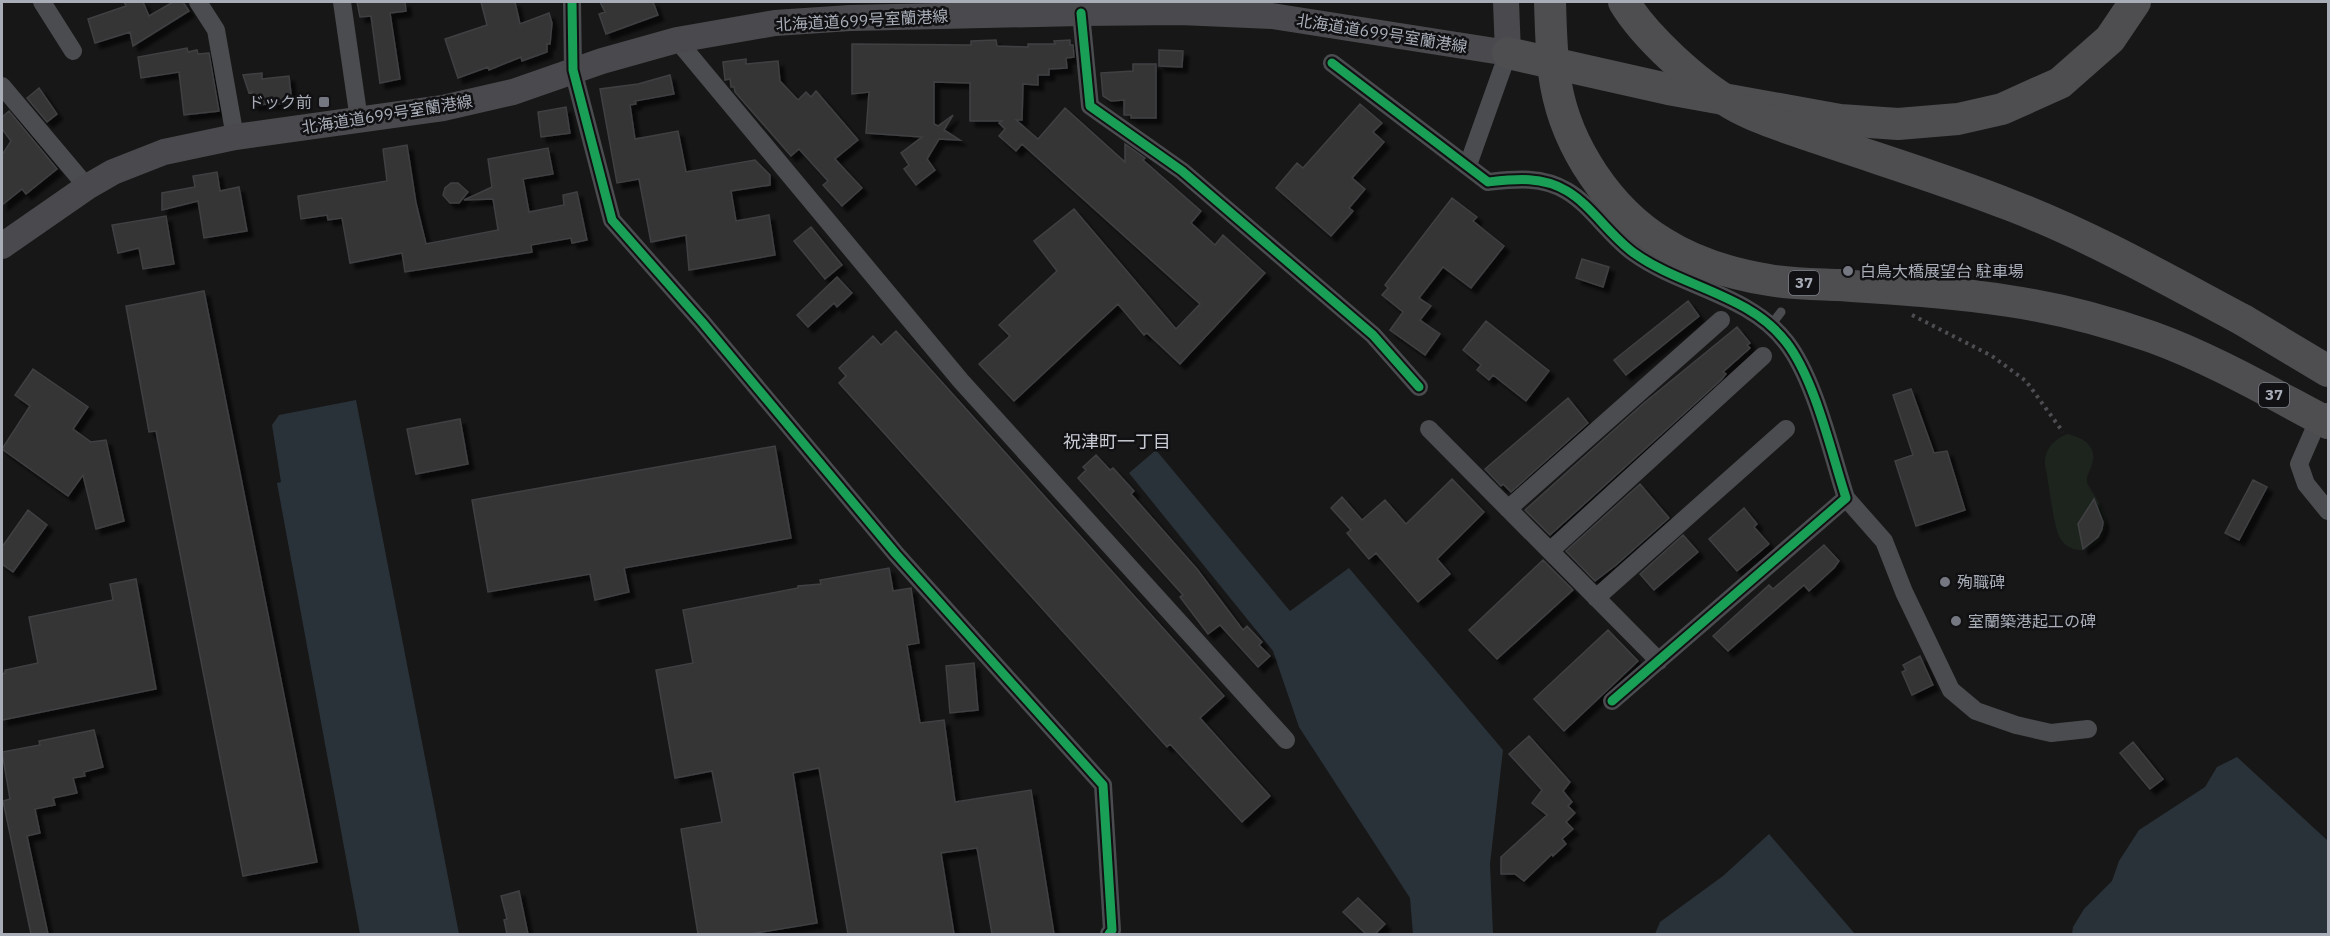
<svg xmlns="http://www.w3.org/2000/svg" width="2330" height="936" font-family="'IBM Plex Sans','Noto Sans JP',sans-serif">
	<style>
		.green { fill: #1d241e }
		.water { fill: #2a3239 }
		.building { fill: #353536; stroke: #3f4043; stroke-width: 1.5; filter: url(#shadow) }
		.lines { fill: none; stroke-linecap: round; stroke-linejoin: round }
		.path { stroke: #4d4e52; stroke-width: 4; stroke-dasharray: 3 4.5; stroke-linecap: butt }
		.lane { stroke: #4b4c50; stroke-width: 9 }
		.street { stroke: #4b4c50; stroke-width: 18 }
		.secondary { stroke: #4a4a4e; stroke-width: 26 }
		.highway { stroke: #4e4e51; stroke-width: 32 }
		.highway-bridge { stroke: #4e4e51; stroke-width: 32 }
		.cycleway-casing { stroke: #111113; stroke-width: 13 }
		.cycleway { stroke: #1a9f57; stroke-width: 9 }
		.poi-dot { fill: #757880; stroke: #111113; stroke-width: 2 }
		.labels { text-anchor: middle; stroke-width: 5; stroke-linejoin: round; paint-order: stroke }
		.shield { fill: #111113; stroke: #7b7e86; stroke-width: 1.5 }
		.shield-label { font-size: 15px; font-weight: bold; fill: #a8adb8 }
		.street-label { font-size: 16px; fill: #a8adb8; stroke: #111113 }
		.poi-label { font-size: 16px; fill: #a8adb8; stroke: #111113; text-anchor: start }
		.neighbourhood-label { font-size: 18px; fill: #c9ccd4; stroke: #111113 }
	</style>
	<defs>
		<filter id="shadow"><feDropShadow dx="5.5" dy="5.5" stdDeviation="1.5" flood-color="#0009"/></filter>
	</defs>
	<rect width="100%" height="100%" fill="#171717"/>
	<path class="green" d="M2067,434C2082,437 2098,446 2092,464C2090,472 2086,475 2087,483C2093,494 2104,508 2106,520C2109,547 2075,562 2060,538C2053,526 2049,481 2045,465C2044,450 2053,440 2067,434Z"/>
	<path class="water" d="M356,400L459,934H360L277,483L281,482L272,425L279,415Z
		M1156,450L1290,611L1349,568L1503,750L1490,864L1493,934H1413L1410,898L1299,727L1273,651L1129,473Z
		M2237,757L2328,841V934H2072L2073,927L2084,909L2112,881L2119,861L2139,830L2205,787L2217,767Z
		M1769,834L1855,934H1655L1660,922L1723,876Z"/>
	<path class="building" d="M124,2H143L149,16L173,2H183L189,11L133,46L130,32L95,43L88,19L126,6Z
		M357,2H405L406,11L390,13L400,79L380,83L371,16L360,17Z
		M481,2H515L520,24L549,13L552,23L550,44H547V52L522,61L521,57L489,70L488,67L458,78L445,39L487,25Z
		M600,2H653L658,15L606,34L599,14L605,12Z
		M996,40L997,46L1028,47V44H1055L1054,41L1070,40V45H1073L1074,57L1066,58L1067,68L1049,69V75H1038V85L1023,84L1022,120H1016L1038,139L1065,108L1125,162V144L1145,158L1143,160L1201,211L1191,223L1215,245L1223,235L1265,273L1180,364L1147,333L1144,335L1118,304L1014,401L979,364L1010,336L999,325L1057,271L1034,241L1074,209L1176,329L1200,304L1022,144L1016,151L999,136L1005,129L999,123L1002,121H970V83L934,82V124L938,126L953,115L944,130L960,140L939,139L927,159L935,170L916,185L904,169L909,165L901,153L922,137L866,133L869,92L852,94V44L971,45V41Z
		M187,48L188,52L197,50L198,54L209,53L219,111L184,115L179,72L141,78L138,57Z
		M1159,50L1183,51L1182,67L1159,66Z
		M746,59V64L778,61L780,81L798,100L806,92L811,97L816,91L858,140L835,159L862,188L842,206L823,185L828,181L799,149L791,156L735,92L734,87H731L730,79L725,80L723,62Z
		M1133,64H1156V118H1131V115H1124V100L1111,101L1103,96L1101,73L1133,71Z
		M262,73V79L289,76L291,94L287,95L289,103L253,105L252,92L249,93L243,75Z
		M670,75L674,94L635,101L636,104L630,105L635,139L678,131L686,172L755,160L770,175V185L731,191L736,221L769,215L775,255L689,270L686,235L651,242L639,179L617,183L600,89L638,84Z
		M39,88L57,114L47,122L27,98Z
		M1360,104L1382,123L1373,132L1384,142L1352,178L1365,189L1349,208L1353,211L1331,236L1276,188L1297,163L1303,168Z
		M566,107L570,133L541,137L538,112Z
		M9,111L57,169L26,194L22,189L2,205V155L11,141L2,129V117Z
		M407,145L416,203L426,244L498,230L493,199L464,200L492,187L488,159L548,148L553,174L523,179L529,212L564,205L563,195L577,192L587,240L572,243L571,238L531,245L532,252L405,272L402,253L350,263L342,218L328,220L327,215L301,219L298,196L387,181L383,149Z
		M217,172L220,191L239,187L247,231L204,238L198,201L162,210V193L195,187L193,176Z
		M451,183H458L468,192L459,203H450L443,195L445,188Z
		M1452,198L1477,217L1473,221L1504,246L1471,288L1443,267L1419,298L1431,306L1420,320L1440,334L1425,355L1390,330L1403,312L1382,295L1388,288L1385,285Z
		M166,216L174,264L143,269L139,248L118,253L112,225Z
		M811,227L842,265L825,279L794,241Z
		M1582,259L1609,267L1603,287L1576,278Z
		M837,277L852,293L837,307L834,303L808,327L797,315Z
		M204,291L317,862L243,876L156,431L149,432L126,306Z
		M1688,301L1699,316L1626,375L1614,360Z
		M1486,321L1549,371L1526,401L1493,375L1489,380L1477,370L1481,365L1463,350Z
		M1737,327L1750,343L1747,345L1750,348L1723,372L1726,374L1721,380L1550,535L1525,510L1644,403Z
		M896,331L1224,696L1200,718L1270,796L1242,822L1170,744L1167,747L839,383L846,376L839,368L873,336L881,345Z
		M33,369L88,407L73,429L91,442L106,440L124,521L96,529L83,475L68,496L2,449L30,406L15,395Z
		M1911,389L1934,453L1947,451L1965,510L1916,526L1895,461L1913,455L1893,395Z
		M1568,398L1588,423L1511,492L1503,484L1501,486L1485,469Z
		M460,419L468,464L416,474L407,429Z
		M775,446L791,538L624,568L629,592L595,600L590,574L488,592L472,500Z
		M1096,455L1110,470L1113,468L1134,491L1131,494L1197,569L1243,630L1247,626L1262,642L1259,645L1270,656L1258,667L1220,625L1208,634L1180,597L1183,595L1078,478L1086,470L1083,467Z
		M1452,479L1484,512L1437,559L1450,574L1418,602L1376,553L1369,559L1347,533L1351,530L1331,508L1342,497L1362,520L1385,500L1406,524Z
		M2253,480L2267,487L2239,540L2225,533Z
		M1640,484L1669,518L1616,565L1595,581L1566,551Z
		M2094,499L2103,522L2102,529L2098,537L2083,549L2078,524Z
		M1744,508L1757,524L1754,527L1769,544L1737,571L1709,539Z
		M28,510L47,525L13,572L2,564V547Z
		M1683,535L1698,552L1654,590L1640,574Z
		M1824,545L1839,561L1834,568L1809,591L1804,585L1728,651L1713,636L1769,585L1773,589Z
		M1543,560L1573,590L1497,659L1469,630Z
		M889,568L893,591L911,588L919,643L907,645L920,723L944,720L955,802L1031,790L1054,934H992L977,848L941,853L954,934H848L819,768L793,773L817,923L750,934H698L681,829L722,822L712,771L675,778L656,670L693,663L683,610L798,588V586L821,584L820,580Z
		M136,579L156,689L2,720V674L5,673V670L38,663L29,617L113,600L110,584Z
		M1608,630L1638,661L1564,731L1534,699Z
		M1920,656L1933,685L1912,695L1902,672L1906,670L1903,665Z
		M974,663L978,710L950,713L946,666Z
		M94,730L103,767L84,772L85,776L73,778L77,793L53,798L55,805L35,809L40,833L27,836L48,934H31L3,801L10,799L2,752L40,745L39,741Z
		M1529,736L1570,782L1563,791L1572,802L1568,806L1575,813L1566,822L1573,829L1562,839L1566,844L1553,856L1552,854L1524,881L1515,874H1501V857L1547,815L1532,803L1542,790L1509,754Z
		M2133,742L2163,779L2150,789L2120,753Z
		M519,891L528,934H507L504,920L507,919L501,896Z
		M1358,898L1385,924L1375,934H1366L1343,912Z"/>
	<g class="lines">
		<path class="path" d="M1912,315L1992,356L2026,381L2063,432"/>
		<path class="lane" d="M1771,325L1781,312"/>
		<path class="street" d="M42,2L73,51
			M198,2L216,30L235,137
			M342,2L359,120
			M572,2L573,70L612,220L702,322L896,554L1103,785L1112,930L1109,934
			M1081,13L1090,106L1182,171L1373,335L1419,387
			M677,40L961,381L1286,740
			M1332,63L1488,182C1516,179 1542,176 1567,191C1591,205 1610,236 1634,253C1681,287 1749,294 1786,342C1815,379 1831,452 1846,498L1612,701
			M2,86L87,187
			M1468,165L1508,53
			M2326,412L2313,432L2299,464L2306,484L2328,511
			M1429,429L1659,661
			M1846,498L1884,541L1904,592L1951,690L1976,711L2016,725L2051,733L2088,729
			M1508,509L1721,320
			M1550,551L1763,356
			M1596,598L1786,429"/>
		<path class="secondary" d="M2,246L87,187L113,172L164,152L235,137L443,108L513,92L602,61L677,40L775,23L850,18L1081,13L1180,12L1272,16L1508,53L1506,2"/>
		<path class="highway" d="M1508,53L1668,89L1840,120L1898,124L1958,119L2002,109L2060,83L2110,39L2135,2
			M2243,320L2328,371"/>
		<path class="highway-bridge" d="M1550,2C1551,29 1551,58 1556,85C1567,147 1609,210 1663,243C1696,264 1732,274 1769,280C1792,284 1815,284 1838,285C1895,289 1953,292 2009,301C2057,308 2106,321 2152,337C2213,359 2271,393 2328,423
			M1624,2C1645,37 1697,84 1732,104C1758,119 1789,128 1817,138C1881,160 1947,180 2010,205C2091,236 2166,279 2243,320"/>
		<g class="cycleway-casing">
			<path id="cycleway" d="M572,2L573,70L612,220L702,322L896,554L1103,785L1112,930L1109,934
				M1081,13L1090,106L1182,171L1373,335L1419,387
				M1332,63L1488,182C1516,179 1542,176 1567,191C1591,205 1610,236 1634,253C1681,287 1749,294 1786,342C1815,379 1831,452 1846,498L1612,701"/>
		</g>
		<use href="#cycleway" class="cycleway"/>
	</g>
	<g class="poi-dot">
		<rect x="318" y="96" width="12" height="12" rx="3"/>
		<circle cx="1848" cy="271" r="6"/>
		<circle cx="1945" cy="582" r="6"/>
		<circle cx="1956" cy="621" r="6"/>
	</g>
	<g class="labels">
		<g class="shield">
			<rect x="1789" y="271" width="30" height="24" rx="4.5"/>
			<rect x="2259" y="383" width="30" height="24" rx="4.5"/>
		</g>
		<g class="shield-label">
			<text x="1804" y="288">37</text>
			<text x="2274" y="400">37</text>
		</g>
		<g class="street-label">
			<text transform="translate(862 20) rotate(-3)" y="6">北海道道699号室蘭港線</text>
			<text transform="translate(1382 33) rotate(9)" y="6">北海道道699号室蘭港線</text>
			<text transform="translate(387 114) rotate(-9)" y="6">北海道道699号室蘭港線</text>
		</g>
		<g class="poi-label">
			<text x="312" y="108" text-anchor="end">ドック前</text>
			<text x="1860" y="277">白鳥大橋展望台 駐車場</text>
			<text x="1957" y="588">殉職碑</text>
			<text x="1968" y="627">室蘭築港起工の碑</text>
		</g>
		<g class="neighbourhood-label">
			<text x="1117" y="448">祝津町一丁目</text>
		</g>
	</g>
	<rect width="2330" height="936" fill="none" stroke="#a8adb8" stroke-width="6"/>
</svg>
